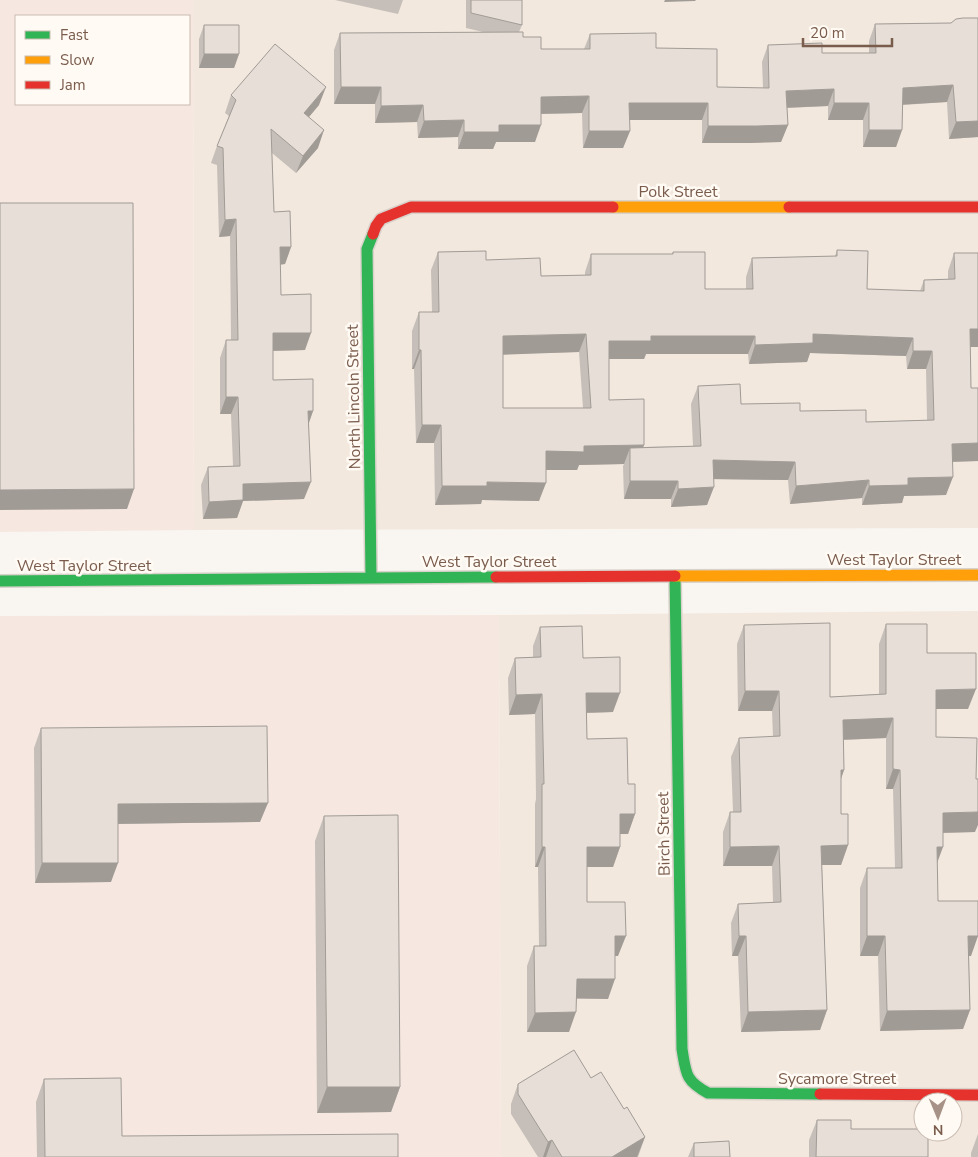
<svg xmlns="http://www.w3.org/2000/svg" width="978" height="1157" font-family="'Nunito Sans',sans-serif">
	<style>
		.residential { fill: #f2e8de; fill-rule: evenodd }
		.commercial { fill: #f6e8e1; fill-rule: evenodd }
		.lines { fill: none; stroke-linecap: round; stroke-linejoin: round }
		.fast-casing { stroke: #d9d2cb; stroke-width: 14 }
		.slow-casing { stroke: #d9d2cb; stroke-width: 14 }
		.jam-casing { stroke: #d9d2cb; stroke-width: 14 }
		.fast { stroke: #30b455; stroke-width: 11 }
		.slow { stroke: #ff9f0a; stroke-width: 11 }
		.jam { stroke: #e5322d; stroke-width: 11 }
		.wall { fill: #c6bfb9; fill-rule: evenodd }
		.shaded-wall { fill: #a19b96 }
		.building { fill: #e6ded7; stroke: #a19b96; fill-rule: evenodd }
		.labels { text-anchor: middle; stroke-width: 5; stroke-linejoin: round; paint-order: stroke }
		.street-label { font-size: 16px; fill: #7a5c4d; stroke: #fffaf3 }
	</style>
	<rect width="100%" height="100%" fill="#f9f5f0"/>
	<path class="residential" d="M193,0H978V528L194,530Z
		M978,611V1157H501L499,615ZM923,1102H953V1132H923Z"/>
	<path class="commercial" d="M0,0H193L194,530L0,532ZM16,16H189V104H16Z
		M499,615L501,1157H0V616Z"/>
	<g class="lines">
		<g class="fast-casing">
			<path id="fast" d="M675,577L682,1049C686,1073 685,1081 708,1093L820,1094
				M371,578L367,249L373,234
				M0,581L496,577"/>
		</g>
		<g class="slow-casing">
			<path id="slow" d="M613,207H789
				M675,576L978,575"/>
		</g>
		<g class="jam-casing">
			<path id="jam" d="M789,207H978
				M373,234L376,226L381,219L411,207H613
				M496,577L675,576
				M820,1094L978,1095"/>
		</g>
		<use href="#fast" class="fast"/>
		<use href="#slow" class="slow"/>
		<use href="#jam" class="jam"/>
	</g>
	<path class="wall" d="M335,0H403L398,14Z
		M466,0H522V25L519,32L523,37L541,49H584L590,34L656,48L717,87L763,88L762,62L768,45L822,53H869V41L875,24L951,23L978,18V137L949,139L947,102L903,105L902,130L896,147H863V120H828V106L787,108L788,125L781,142L750,143H702V120H629L630,131L623,148H583L582,113L541,114L535,142H496L493,149H458V137L418,138L417,122L375,123V104H334V50L340,33L483,32L466,28Z
		M204,25L239,54L234,68H199V39Z
		M231,95L319,105L309,117L318,148L296,173L272,153L274,212L291,247L285,264L280,265L281,295L305,350L273,351V380L313,411L309,423L304,499L243,501L237,518L203,519L201,485L208,467L233,466L231,414H220V358L226,340H231L230,236L219,237L217,165L211,163L217,146L229,116L225,113Z
		M837,250L867,289L920,291L924,280L948,279V271L954,253L970,347L971,388H978V461L952,462L946,495L904,496L902,503L862,505V498L790,504L788,480L714,479L707,505L671,507V499H624L623,466L624,464L579,465L577,470H546L539,501L482,500L481,504L435,505L434,443H416L414,369H412V331L419,312H432L431,270L438,252L486,260L541,276L585,275V272L591,254H672L673,252L705,289H746V277L752,258L835,256ZM579,352L583,408H503V354ZM810,353L906,356L907,369H926L927,420L866,422L800,411L741,404L698,386L691,404L693,446L643,447L609,400V359H644L646,354H748L749,364L807,362Z
		M886,624L927,653L968,709H936V737L975,832L943,833L937,863L938,901L971,956H969L970,1010L963,1029L880,1031L878,956H860V888L867,868H895L893,789H886V738L843,740L844,770L841,779V814L848,845L841,865H822L827,1010L820,1030L741,1032L738,956H732L731,923L738,904L773,902L772,866H723V832L730,812H733L731,757L739,738L773,737L772,711H738L737,644L744,625L830,697L879,694V644Z
		M540,627L583,658L613,712L587,713V739L628,784L635,814L628,834H620V847L613,867H587V902L618,956H615L608,999H577L569,1032H527V966L534,946H539L538,867H535V804L536,799L535,714L509,715L508,678L515,658L533,657V646Z
		M41,728L260,822L118,824L111,882L35,883L34,748Z
		M324,816L400,1087L391,1112L317,1113L315,841Z
		M591,1078L624,1109L645,1137L638,1157H538L511,1114V1104L518,1084Z
		M44,1079L122,1136L398,1157H37L36,1102Z
		M817,1120L851,1129L928,1157H809V1140Z
		M978,1134V1157H971V1153Z
		M694,1143L730,1157H688Z"/>
	<path class="shaded-wall" d="M665,0H696L695,1L664,2Z
		M204,54H239L234,68H199Z
		M953,85L947,102L896,105L903,88Z
		M326,87L319,105L297,131L304,113Z
		M341,87H381L375,104H334Z
		M834,89L828,106L780,108L786,91Z
		M589,96L582,113L535,114L541,97Z
		M629,103H708L702,120H623Z
		M834,103H869L863,120H828Z
		M423,105L417,122L375,123L381,106Z
		M464,120L458,137L418,138L424,121Z
		M978,121V137L949,139L956,122Z
		M499,125H541L535,142H496L493,149H458L464,132Z
		M788,125L781,142L750,143H702L708,126Z
		M324,130L318,148L296,173L303,156Z
		M869,130H902L896,147H863Z
		M589,131H630L623,148H583Z
		M236,219L230,236L219,237L225,220Z
		M280,247H291L285,264L274,265Z
		M970,329H978V347H963Z
		M273,333H311L305,350L266,351Z
		M586,334L579,352L497,355L503,336Z
		M813,334L913,338L906,356L810,353L807,362L749,364L755,345Z
		M651,336H755L748,354H646L644,359H603L609,341Z
		M419,350H421L414,369H412Z
		M913,351H932L926,369H907Z
		M226,397H238L231,414H220Z
		M308,411H313L307,428Z
		M422,425H441L434,443H416Z
		M978,443V461L945,462L952,444Z
		M644,445L638,464L630,448L624,464L579,465L577,470H539L546,451L584,446Z
		M713,460L795,462L788,480L706,479Z
		M953,477L946,495L904,496L902,503L862,505L869,486L908,478Z
		M869,480L862,498L790,504L796,486Z
		M630,481H678L671,499H624Z
		M311,482L304,499L243,501L237,518L203,519L209,502L243,484Z
		M487,482L546,483L539,501L482,500L481,504L435,505L442,486Z
		M714,487L707,505L671,507L678,489Z
		M134,489L127,509L0,510V490Z
		M976,689L968,709H929L936,690Z
		M745,691H779L772,711H738Z
		M586,693H620L613,712L579,713Z
		M542,694L535,714L509,715L516,695Z
		M893,718L886,738L836,740L843,720Z
		M893,769L900,770L893,789H886Z
		M841,770H844L837,790Z
		M268,803L260,822L110,824L118,804Z
		M978,812V825L975,832L935,833L943,813Z
		M620,814H635L628,834H613Z
		M848,845L841,865H814L821,846Z
		M779,846L772,866H723L730,847Z
		M542,847H545L538,867H535Z
		M587,847H620L613,867H580Z
		M937,847H943L936,866Z
		M42,863H118L111,882L35,883Z
		M615,936H626L618,956H608Z
		M739,936H746L738,956H732Z
		M867,936H885L878,956H860Z
		M968,936H978L971,956H961Z
		M577,979H615L608,999L570,998Z
		M827,1010L820,1030L741,1032L748,1012Z
		M970,1010L963,1029L880,1031L887,1011Z
		M576,1012L569,1032H527L535,1013Z
		M327,1087H400L391,1112L317,1113Z
		M645,1137L637,1157H612Z
		M552,1140L546,1157H543L548,1142Z"/>
	<path class="building" d="M471,0H522V25L471,13Z
		M963,18H978V121L956,122L953,85L903,88L902,130H869V103H834V89L786,91L788,125L757,126H708V103H629L630,131H589V96L541,97V125H499V132H464V120L424,121L423,105L381,106V87H341L340,33L523,32V37H541V49H590V34L656,33V48L717,49V87L769,88L768,45L822,43V53H876L875,24L951,23L956,19Z
		M204,25H239V54H204Z
		M275,44L326,87L304,113L324,130L303,156L271,129L274,212L290,211L291,247H280L281,295L311,294V333H273V380L313,379V411H308L311,482L243,484V500L209,502L208,467L240,466L238,397H226V340H238L236,219L225,220L223,148L217,146L236,100L231,95Z
		M0,203H133L134,489L0,490Z
		M837,250L868,251L867,289L924,291V280L955,279L954,253H978V329H970L971,388H978V443L952,444L953,477L908,478V485L869,486V480L796,486L795,462L713,460L714,487L678,489V481H630V448L701,446L698,386L740,384L741,404L800,403V411L866,410V422L934,420L932,351H913V338L813,334V343L755,345V336H651V341H609V400L644,399V445L584,446V452L546,451V483L487,482V486H442L441,425H422L421,350H419V312H439L438,252L486,251V260L540,258L541,276L591,275V254H673V252H705V289H753L752,258L837,256ZM586,334L591,408H503V336Z
		M830,623V697L886,694V624H927V653H976V689L936,690V737L977,738L976,779H978V812L943,813V847H937L938,901H978V936H968L970,1010L887,1011L885,936H867V868H902L900,770L893,769V718L843,720L844,770H841V814H848V845L821,846L827,1010L748,1012L746,936H739L738,904L781,902L779,846L730,847V812H741L739,738L780,736L779,691H745L744,625Z
		M582,626L583,658L620,657V693H586L587,739L627,738L628,784H635V814H620V847H587V902H625L626,936H615V979H577L576,1012L535,1013L534,946H546L545,847H542V784H544L542,694L516,695L515,658L541,657L540,627Z
		M267,726L268,803L118,804V863H42L41,728Z
		M398,815L400,1087H327L324,816Z
		M574,1050L591,1078L601,1072L624,1109L627,1107L645,1137L612,1157H562L552,1140L548,1142L518,1094V1084Z
		M121,1078L122,1136L398,1134V1157H45L44,1079Z
		M817,1120H851V1129H923V1132H928V1157H816Z
		M729,1141L730,1157H694V1143Z"/>
	<g class="labels">
		<g class="street-label">
			<text x="678" y="197">Polk Street</text>
			<text transform="translate(353 397) rotate(-91)" y="6">North Lincoln Street</text>
			<text x="894" y="565">West Taylor Street</text>
			<text x="489" y="567">West Taylor Street</text>
			<text x="84" y="571">West Taylor Street</text>
			<text transform="translate(663 834) rotate(-91)" y="6">Birch Street</text>
			<text x="837" y="1084">Sycamore Street</text>
		</g>
	</g>
	<rect x="15" y="15" width="175" height="90" fill="#fffaf3" stroke="#cabbb1"/>
	<rect x="25" y="31" width="25" height="8" fill="#30b455" stroke="#cabbb1"/>
	<text x="60" y="40" font-size="15" fill="#7a5c4d">Fast</text>
	<rect x="25" y="56" width="25" height="8" fill="#ff9f0a" stroke="#cabbb1"/>
	<text x="60" y="65" font-size="15" fill="#7a5c4d">Slow</text>
	<rect x="25" y="81" width="25" height="8" fill="#e5322d" stroke="#cabbb1"/>
	<text x="60" y="90" font-size="15" fill="#7a5c4d">Jam</text>
	<g transform="translate(938 1117) rotate(179)"><circle r="24" fill="#fffaf3" stroke="#cabbb1"/>
	<path d="M0-4L9 19L0 12L-9 19Z" fill="#a69286"/>
	<text y="-8" font-size="14" font-weight="bold" text-anchor="middle" fill="#7a5c4d">N</text>
	</g>
	<path d="M803 38v8h89v-8" fill="none" stroke="#7a5c4d" stroke-width="2.5"/>
	<text x="810" y="38" font-size="15" fill="#7a5c4d" stroke="#fffaf3" stroke-width="4" paint-order="stroke">20 m</text>
</svg>
